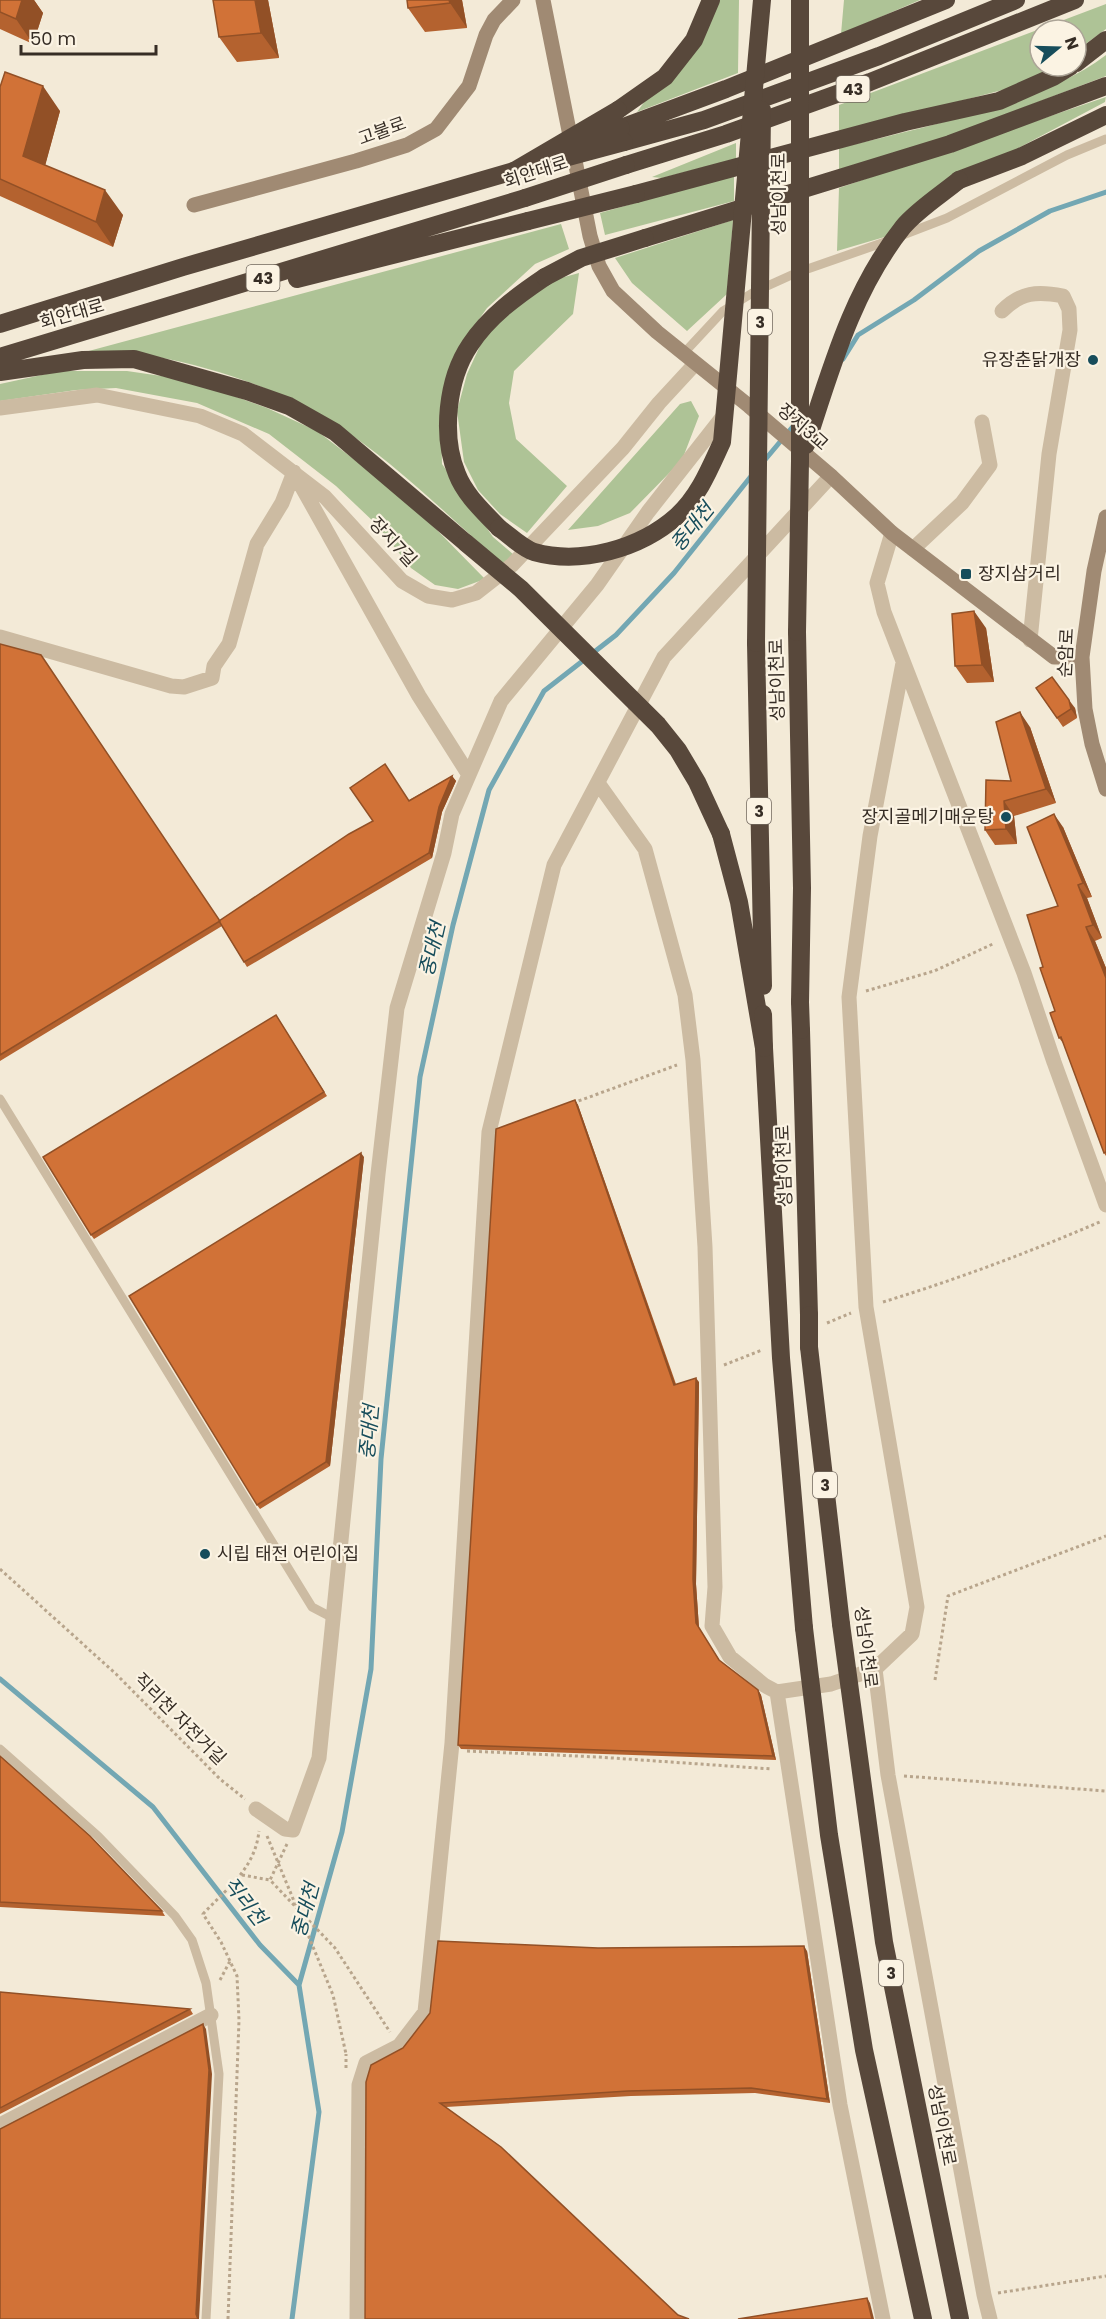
<svg xmlns="http://www.w3.org/2000/svg" width="1106" height="2319" font-family="Poppins,'Noto Sans KR',sans-serif">
	<style>
		.green { fill: #aec396 }
		.lines { fill: none; stroke-linecap: round; stroke-linejoin: round }
		.stream { stroke: #73a7b3; stroke-width: 5 }
		.path { stroke: #b8a58c; stroke-width: 3; stroke-dasharray: 3 3; stroke-linecap: butt }
		.lane { stroke: #ccbba2; stroke-width: 9 }
		.street { stroke: #ccbba2; stroke-width: 15 }
		.secondary { stroke: #a08a73; stroke-width: 15 }
		.highway { stroke: #58483b; stroke-width: 18 }
		.path-bridge { stroke: #b8a58c; stroke-width: 3; stroke-dasharray: 3 3; stroke-linecap: butt }
		.highway-bridge { stroke: #58483b; stroke-width: 18 }
		.wall { fill: #b4622f }
		.shaded-wall { fill: #925026 }
		.building { fill: #d17237; stroke: #925026; stroke-width: 1.5 }
		.poi-dot { fill: #174d5b; stroke: #fbf3e3; stroke-width: 2 }
		.labels { text-anchor: middle; stroke-width: 4.5; stroke-linejoin: round; paint-order: stroke }
		.shield { fill: #fbf3e3; stroke: #71685e; stroke-width: 1.5 }
		.shield-label { font-size: 16px; font-weight: bold; fill: #362d25 }
		.street-label { font-size: 18px; fill: #362d25; stroke: #fbf3e3 }
		.poi-label { font-size: 18px; fill: #362d25; stroke: #fbf3e3; text-anchor: end }
		.water-label { font-size: 20px; font-style: italic; fill: #174d5b; stroke: #fbf3e3 }
	</style>
	<rect width="100%" height="100%" fill="#f3ead7"/>
	<path class="green" d="M718,0H739L738,73L637,112Z
		M844,0H920L841,34Z
		M1106,4V29L1076,51V30H1040V66H1052L1034,78L1006,89L839,133V105Z
		M1106,55V76L915,149L839,174V148C894,135 949,122 1003,104C1040,91 1075,79 1106,55Z
		M1106,97L1105,102L958,180L898,233L837,251L839,188Z
		M736,143V159L662,178L652,177Z
		M734,175V201L605,235L600,213Z
		M733,220L727,294L687,331L632,283L615,258Z
		M561,224L569,249L535,264L487,308L456,352L441,421L442,464L493,537L514,555L503,564C449,517 396,463 335,424C284,391 217,368 157,357C134,353 108,354 85,352Z
		M579,273L573,314L514,371L509,403L516,439L567,486L527,533L500,514L478,490L464,462L457,411L467,374L486,333L518,301L557,279Z
		M60,371H127L189,380L267,408L317,431L364,467L432,525L485,579L458,589L435,585L411,568L376,524L336,486L269,434L197,403L116,388L76,390L0,401V384Z
		M691,401L699,416L682,460L630,513L598,526L568,530L680,404Z"/>
	<g class="lines">
		<path class="stream" d="M843,359L858,335L914,300L979,251L1050,211L1106,192
			M764,461L795,424
			M0,1679L153,1807L260,1945L299,1985L319,2112L292,2319
			M299,1985L342,1832L371,1669L381,1459L420,1077L453,925L489,790L544,691L616,635L674,573L752,475"/>
		<path class="path" d="M866,991L934,971L995,943
			M573,1103L677,1065
			M883,1302C958,1279 1030,1252 1102,1221
			M827,1323L851,1313
			M724,1365L762,1350
			M0,1569L116,1674L220,1779L245,1799
			M935,1680L948,1596L1106,1536
			M467,1751L598,1757L772,1769
			M904,1776L1106,1791
			M287,1844L270,1880L335,1948L390,2032
			M242,1875L270,1880
			M220,1980L230,1961
			M346,2068V2054
			M998,2293L1106,2276
			M228,2319L239,2020L237,1976L221,1942L203,1914C227,1888 255,1869 259,1831"/>
		<path class="lane" d="M683,354L723,311L754,292L796,273L882,243L947,218L1067,155L1106,139
			M0,1099L312,1607L333,1618
			M0,1749L98,1836L175,1916L192,1940L206,1983L219,2074L206,2319"/>
		<path class="street" d="M1002,311C1021,292 1037,291 1063,296L1069,309L1070,330L1049,454L1030,640
			M0,408L97,395L200,416L243,434L325,497L402,581L428,596L452,600L476,593L512,565L623,448L659,403L695,364
			M298,480L419,696L469,775
			M892,533L877,583L884,612L1024,973L1054,1062L1106,1205
			M913,549L962,503L990,465L982,422
			M0,637L171,686L184,687L212,678L214,666L229,644L257,544L282,503L294,472
			M598,783L645,849L685,995L693,1060L705,1247L715,1587L712,1626L730,1657L764,1685L777,1692L831,1684L875,1669L912,1634L917,1607L866,1307L849,997L870,836L903,663
			M875,1669L888,1775L984,2295L990,2319
			M777,1692L840,2105L883,2319
			M256,1809L285,1829L293,1830L319,1758L378,1174L397,1008L444,853L452,814L501,701L597,585L648,512L725,414
			M0,2125L211,2015
			M357,2319L359,2085L366,2063L399,2046L425,2012L452,1743L489,1132L554,865L664,657L831,476"/>
		<path class="secondary" d="M543,0L590,236L599,266L613,291L657,332L749,406L831,476L892,533L1054,657H1082
			M194,205L356,161L407,145L436,129L469,86L486,35L494,20L513,0
			M1106,517L1094,571L1082,657L1085,709L1092,744L1106,789"/>
		<path class="highway" d="M1076,63L1106,40
			M618,110L665,77L694,40L711,0
			M621,128L726,89L946,0
			M624,142L704,120L879,56L1016,0
			M626,165L726,134L870,82L1075,0
			M959,180L1022,156L1106,115
			M636,194L905,122L999,101L1053,77L1071,66
			M645,238L950,144L1106,86
			M297,279L528,221
			M0,324L183,267L514,171
			M0,357L525,198
			M0,372L83,360L134,359L247,391L289,406L335,432L466,543
			M499,528C484,512 465,495 457,474C441,436 447,379 470,345C489,316 517,296 545,277
			M797,632L802,888L800,1002
			M756,643L763,986
			M721,834L739,902L764,1048L781,1358L804,1628
			M801,1030L809,1315
			M809,1347L841,1624"/>
		<path class="path-bridge" d="M267,1836L333,1995L346,2054"/>
		<path class="highway-bridge" d="M575,143L621,128
			M527,168L624,142
			M514,171L618,110
			M525,198L626,165
			M528,221L636,194
			M545,277L581,258L645,238
			M806,445C831,369 852,291 903,227C917,210 942,194 959,180
			M499,528C509,535 522,548 534,552C581,565 640,549 677,516C699,496 710,468 722,442L762,0
			M466,543L521,589L658,725L678,750L697,782L721,834
			M797,632L800,461V0
			M756,643L762,110
			M800,1002L801,1030
			M763,1014L764,1048
			M809,1315V1347
			M841,1624L884,1942L960,2319
			M804,1628L829,1835L864,2050L923,2319"/>
	</g>
	<path class="wall" d="M0,0H34L43,13L33,44L0,29Z
		M268,0L279,58L237,62L219,37Z
		M462,0L467,28L425,32L408,8Z
		M0,87L60,111L45,165L123,215L113,247L0,196Z
		M986,628L994,682L967,683L955,666Z
		M0,644L219,921L409,800L452,776L456,781L442,812L432,858L247,967L222,926L0,1061Z
		M1036,688L1075,708L1077,718L1063,727Z
		M1030,727L1056,803L1014,816L1017,844L995,845L985,830L1011,781Z
		M1063,827L1092,897L1087,898L1102,938L1095,941L1106,968V1156L1104,1153L1064,1044L1059,1038L1055,1011L1043,967L1058,906Z
		M276,1015L327,1096L94,1239L91,1235Z
		M575,1100L578,1105L676,1384L699,1382L696,1584L699,1628L720,1661L758,1690L761,1695L776,1760L461,1749L458,1745Z
		M364,1157L330,1466L260,1509L257,1505Z
		M0,1756L162,1911L165,1916L0,1907Z
		M598,1948L807,1951L830,2103L755,2093L631,2096L446,2107L365,2319L403,2048Z
		M0,1992L190,2009L193,2014L0,2114Z"/>
	<path class="shaded-wall" d="M22,0H34L43,13L33,44L16,19Z
		M255,0H268L279,58L261,33Z
		M449,0H462L467,28L450,3Z
		M43,86L60,111L41,181L23,156Z
		M105,190L123,215L113,247L96,222Z
		M974,611L986,628L994,682L982,665Z
		M1069,700L1075,708L1077,718L1071,709Z
		M1020,712L1030,727L1056,803L1046,789Z
		M452,776L456,781L442,812L432,858L429,853L439,807Z
		M1004,801L1014,816L1017,844L1006,829Z
		M1054,814L1063,827L1092,897L1083,883Z
		M1078,885L1087,898L1102,938L1093,925Z
		M1086,927L1095,941L1106,968V978Z
		M575,1100L578,1105L677,1389L674,1385Z
		M361,1153L364,1157L330,1466L326,1462Z
		M696,1378L699,1382L696,1584L699,1628L696,1623L693,1579Z
		M758,1690L761,1695L776,1760L773,1756Z
		M804,1946L807,1951L830,2103L827,2099Z
		M203,2024L206,2029L212,2074L199,2319H198L196,2314Z
		M867,2298L870,2303L874,2319H872Z"/>
	<path class="building" d="M0,0H22L16,19L0,12Z
		M213,0H255L261,33L219,37Z
		M407,0H449L450,3L408,8Z
		M5,72L43,86L23,156L105,190L96,222L0,179V87Z
		M974,611L982,665L955,666L952,614Z
		M0,644L41,655L220,921L0,1055Z
		M1052,677L1069,700L1071,709L1057,718L1036,688Z
		M1020,712L1046,789L1004,801L1006,829L985,830L986,780L1011,781L996,722Z
		M385,764L409,801L452,776L439,807L429,853L244,962L219,921L349,834L373,821L350,788Z
		M1054,814L1083,883L1078,885L1093,925L1086,927L1106,978V1152L1104,1153L1061,1037L1059,1038L1050,1013L1055,1011L1040,968L1043,967L1027,915L1058,906L1027,827Z
		M276,1015L324,1092L91,1235L43,1157Z
		M575,1100L674,1385L696,1378L693,1579L696,1623L719,1660L758,1690L773,1756L458,1745L496,1129Z
		M361,1153L326,1462L257,1505L129,1296Z
		M0,1756L90,1836L162,1911L0,1902Z
		M438,1941L598,1948L804,1946L827,2099L751,2088L628,2091L440,2103L501,2147L678,2315L689,2319H365L366,2082L371,2065L403,2048L430,2013Z
		M0,1992L190,2009L0,2108Z
		M203,2024L209,2070L196,2314L198,2319H0V2129Z
		M867,2298L872,2319H738Z"/>
	<g class="poi-dot">
		<circle cx="1093" cy="360" r="6"/>
		<rect x="960" y="568" width="12" height="12" rx="3"/>
		<circle cx="1006" cy="817" r="6"/>
		<circle cx="205" cy="1554" r="6"/>
	</g>
	<g class="labels">
		<g class="shield">
			<rect x="836.5" y="76" width="33" height="26" rx="4.5"/>
			<rect x="246.5" y="265" width="33" height="26" rx="4.5"/>
			<rect x="748" y="309" width="24" height="26" rx="4.5"/>
			<rect x="747" y="798" width="24" height="26" rx="4.5"/>
			<rect x="813" y="1472" width="24" height="26" rx="4.5"/>
			<rect x="879" y="1960" width="24" height="26" rx="4.5"/>
		</g>
		<g class="shield-label">
			<text x="853" y="95">43</text>
			<text x="263" y="284">43</text>
			<text x="760" y="328">3</text>
			<text x="759" y="817">3</text>
			<text x="825" y="1491">3</text>
			<text x="891" y="1979">3</text>
		</g>
		<g class="street-label">
			<text transform="translate(382 131) rotate(-20)" y="6">고불로</text>
			<text transform="translate(536 172) rotate(-18)" y="6">회안대로</text>
			<text transform="translate(779 194) rotate(-90)" y="6">성남이천로</text>
			<text transform="translate(72 314) rotate(-16)" y="6">회안대로</text>
			<text transform="translate(803 427) rotate(41)" y="6">장지3교</text>
			<text transform="translate(393 542) rotate(47)" y="6">장지7길</text>
			<text transform="translate(1066 653) rotate(-87)" y="6">순암로</text>
			<text transform="translate(777 680) rotate(-91)" y="6">성남이천로</text>
			<text transform="translate(784 1166) rotate(-92)" y="6">성남이천로</text>
			<text transform="translate(866 1647) rotate(83)" y="6">성남이천로</text>
			<text transform="translate(180 1719) rotate(45)" y="6">직리천 자전거길</text>
			<text transform="translate(942 2125) rotate(79)" y="6">성남이천로</text>
		</g>
		<g class="poi-label">
			<text x="1081" y="366">유장춘닭개장</text>
			<text x="978" y="580" text-anchor="start">장지삼거리</text>
			<text x="994" y="823">장지골메기매운탕</text>
			<text x="217" y="1560" text-anchor="start">시립 태전 어린이집</text>
		</g>
		<g class="water-label">
			<text transform="translate(692 527) rotate(-51)" y="7">중대천</text>
			<text transform="translate(432 949) rotate(-77)" y="7">중대천</text>
			<text transform="translate(369 1432) rotate(-85)" y="7">중대천</text>
			<text transform="translate(245 1901) rotate(52)" y="7">직리천</text>
			<text transform="translate(305 1910) rotate(-75)" y="7">중대천</text>
		</g>
	</g>
	<g transform="translate(1058 48) rotate(71)"><circle r="28" fill="#fbf3e3" stroke="#aca497" stroke-width="1.5"/>
	<path d="M0-4.5L10 22L0 15L-10 22Z" fill="#174d5b"/>
	<text y="-9" font-size="16" font-weight="bold" text-anchor="middle" fill="#362d25">N</text>
	</g>
	<path d="M21 45v9h135v-9" fill="none" stroke="#362d25" stroke-width="3"/>
	<text x="30" y="45" font-size="18" fill="#362d25" stroke="#fbf3e3" stroke-width="4.5" paint-order="stroke">50 m</text>
</svg>
